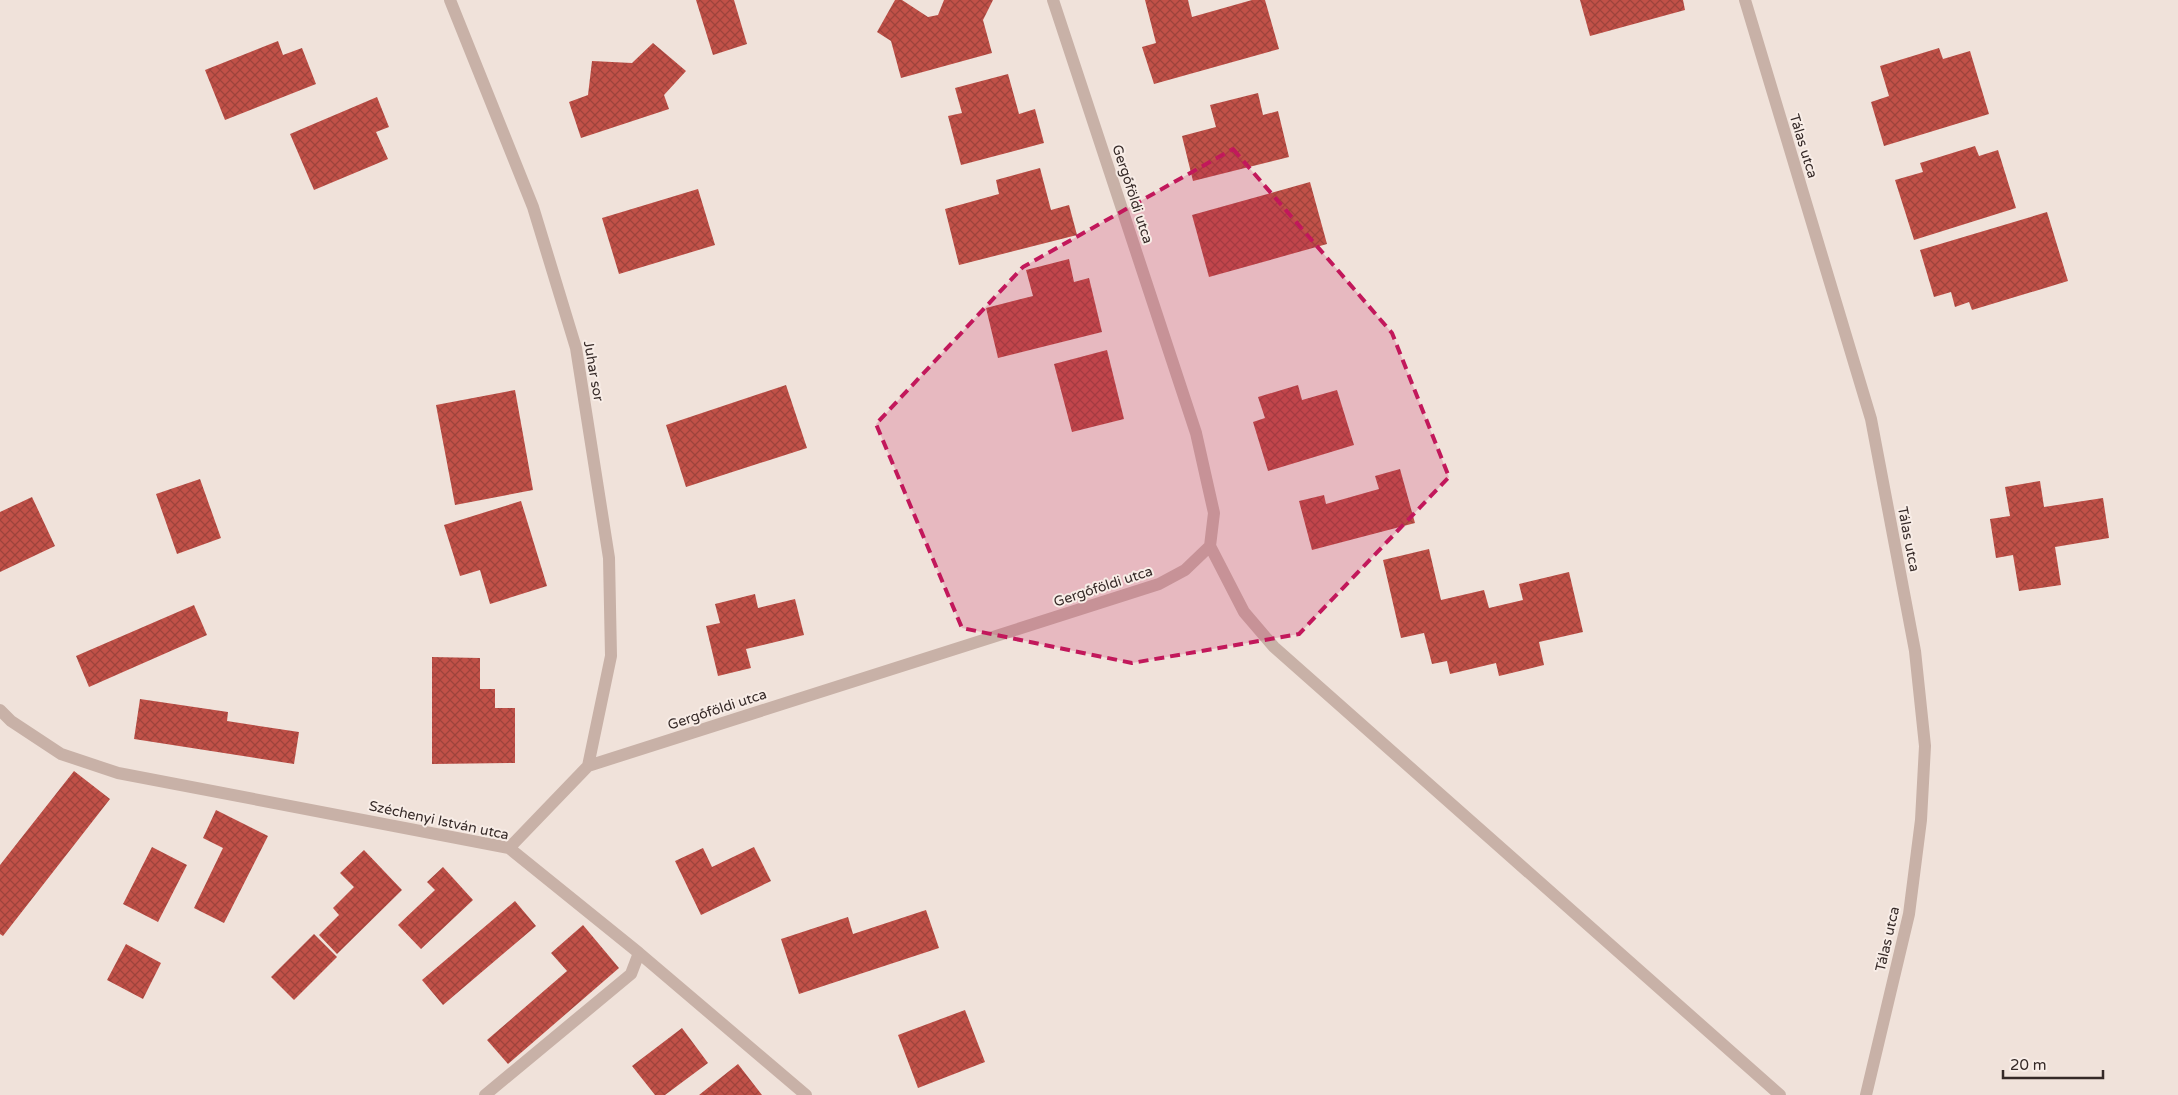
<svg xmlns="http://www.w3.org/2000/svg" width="2178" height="1095" font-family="'Varela Round',sans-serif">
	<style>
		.building { fill: url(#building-cross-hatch) }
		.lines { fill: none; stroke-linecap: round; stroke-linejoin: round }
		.street { stroke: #c8b1a7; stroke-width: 12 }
		.marked { fill: #c2185b; fill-opacity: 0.2; stroke: #c2185b; stroke-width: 4; stroke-dasharray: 10 6; stroke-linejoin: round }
		.labels { text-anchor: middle; stroke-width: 4; stroke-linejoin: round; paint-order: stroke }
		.street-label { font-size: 14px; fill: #352927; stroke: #f8ede7 }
	</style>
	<defs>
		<pattern id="building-cross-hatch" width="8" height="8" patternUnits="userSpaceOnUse" patternTransform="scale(1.25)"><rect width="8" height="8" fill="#c15148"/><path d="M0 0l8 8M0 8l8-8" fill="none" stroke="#9e433c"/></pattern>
	</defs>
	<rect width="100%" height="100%" fill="#f0e2da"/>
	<path class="building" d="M696,0H734L747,44L713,55Z
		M895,0H902L928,17L938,15L944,0H993L983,20L992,53L901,78L891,41L877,32Z
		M1145,0H1188L1192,17L1252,0H1265L1279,49L1154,84L1142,47L1156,43Z
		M1580,0H1683L1685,10L1590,36Z
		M278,41L283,55L302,48L316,84L225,120L205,70Z
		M653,43L686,71L664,95L669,109L581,138L569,102L588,95L592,61L632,63Z
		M1939,48L1943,59L1970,51L1989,114L1884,146L1871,102L1889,96L1880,66Z
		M1008,74L1019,114L1035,109L1044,143L961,165L948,116L962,113L955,88Z
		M1258,93L1263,115L1278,111L1289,157L1193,181L1182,136L1216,127L1210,105Z
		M377,97L389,127L376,132L388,159L314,190L290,134Z
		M1975,146L1979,156L1998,150L2016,208L1914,240L1895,180L1923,172L1920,163Z
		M1040,168L1051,210L1069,205L1077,235L959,265L945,209L999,194L996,180Z
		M1310,182L1327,244L1209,277L1192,215Z
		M698,189L715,245L619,274L602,218Z
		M2047,212L2068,281L1972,310L1969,302L1955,307L1951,292L1934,297L1920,250Z
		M1069,259L1074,282L1089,278L1102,332L998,358L986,308L1033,296L1026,270Z
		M1107,350L1124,419L1072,432L1054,364Z
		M786,385L807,448L686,487L666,425Z
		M1298,385L1302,400L1337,390L1354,445L1268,471L1253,422L1265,418L1258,397Z
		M515,390L533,490L455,505L436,405Z
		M1400,469L1415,523L1312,550L1299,501L1324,495L1326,504L1379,489L1375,476Z
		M200,479L221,538L177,554L156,494Z
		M2040,481L2044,507L2103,498L2109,538L2055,547L2061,585L2019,591L2013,555L1996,558L1990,519L2010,516L2005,487Z
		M32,497L55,546L0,572V512Z
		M521,501L547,586L490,604L480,570L460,576L444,525Z
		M1429,549L1441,600L1484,590L1489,608L1523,600L1519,584L1569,572L1583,632L1539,642L1544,665L1499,676L1496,663L1450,674L1447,661L1432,664L1424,633L1401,638L1383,560Z
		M755,594L758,608L795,599L804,635L746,649L751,668L718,676L706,626L720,623L715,604Z
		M194,605L207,635L89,687L76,656Z
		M432,657L480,658V689H495V708H515V763L432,764Z
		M140,699L228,712L227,721L299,732L294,764L134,739Z
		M74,771L110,799L3,936L0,934V865Z
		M216,810L268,836L224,923L194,908L223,848L203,838Z
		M152,847L187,865L158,922L123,904Z
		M754,847L771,881L701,915L675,861L703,848L712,867Z
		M364,850L402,890L337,954L319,935L339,915L333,908L354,887L340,873Z
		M443,867L473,900L421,949L398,925L435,890L427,882Z
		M515,901L536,926L443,1005L422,980Z
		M926,910L939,948L799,994L781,939L848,917L853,934Z
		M583,925L619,968L508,1064L487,1040L567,971L551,953Z
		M314,934L337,957L294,1000L271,977Z
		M126,944L161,963L143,999L107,980Z
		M965,1010L985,1062L918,1088L898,1035Z
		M682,1028L708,1063L665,1095H655L632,1066Z
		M738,1064L762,1095H699Z"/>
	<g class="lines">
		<path class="street" d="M450,0L533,207L576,348L609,558L611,656L588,766
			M1745,0L1871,419L1915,651L1925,746L1921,820L1909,914L1866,1095
			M1210,546L1244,612L1274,647L1780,1095
			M0,710L11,721L61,754L118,773L509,848L639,953L806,1095
			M509,848L588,766L1159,584L1185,570L1210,546L1214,513L1196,433L1053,0
			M485,1095L631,974L639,953"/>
	</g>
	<path class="marked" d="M1233,149L1392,333L1449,477L1299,634L1132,663L962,628L876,424L1023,267Z"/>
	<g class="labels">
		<g class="street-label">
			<text transform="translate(1804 146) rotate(73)" y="5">Tálas utca</text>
			<text transform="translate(1133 194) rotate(72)" y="5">Gergőföldi utca</text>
			<text transform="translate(594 371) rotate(80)" y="5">Juhar sor</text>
			<text transform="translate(1909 539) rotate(79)" y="5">Tálas utca</text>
			<text transform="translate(1103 586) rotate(-18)" y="5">Gergőföldi utca</text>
			<text transform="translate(717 709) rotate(-18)" y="5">Gergőföldi utca</text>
			<text transform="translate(439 820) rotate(12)" y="5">Széchenyi István utca</text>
			<text transform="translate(1887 939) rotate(-77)" y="5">Tálas utca</text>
		</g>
	</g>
	<path d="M2003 1070v8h100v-8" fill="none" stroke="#352927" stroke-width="2.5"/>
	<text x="2010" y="1070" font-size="15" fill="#352927" stroke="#f8ede7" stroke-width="4" paint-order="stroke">20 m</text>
</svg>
